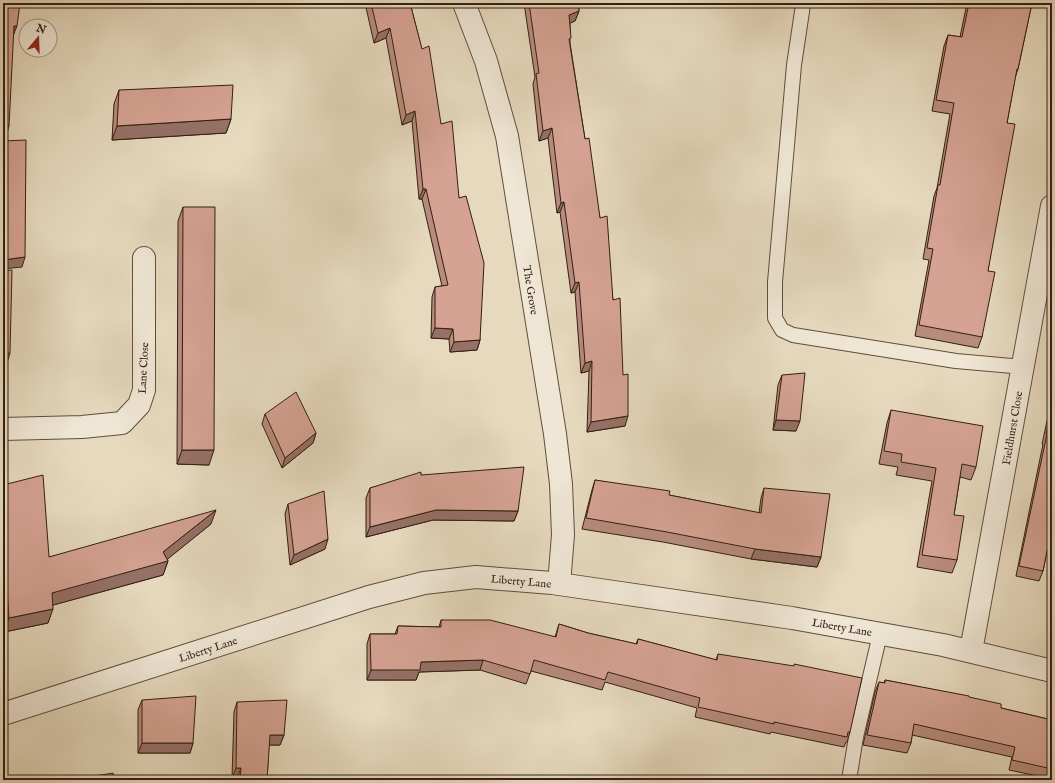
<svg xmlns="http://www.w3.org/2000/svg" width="1055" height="783" font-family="'IM FELL English',serif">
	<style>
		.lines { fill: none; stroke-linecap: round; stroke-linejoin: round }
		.service-casing { stroke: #604e3c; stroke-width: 16 }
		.minor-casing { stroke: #604e3c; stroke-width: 24 }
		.service { stroke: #efe6d5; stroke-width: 14 }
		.minor { stroke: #efe6d5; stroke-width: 22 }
		.wall { fill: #b78b7e; stroke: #331f11 }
		.shaded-wall { fill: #957167; stroke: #331f11 }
		.building { fill: #d5a293; stroke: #331f11 }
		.labels { text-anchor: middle; stroke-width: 3; stroke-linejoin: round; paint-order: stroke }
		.street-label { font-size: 11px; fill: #331f11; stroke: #efe6d5 }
	</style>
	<rect width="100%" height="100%" fill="#e6d9be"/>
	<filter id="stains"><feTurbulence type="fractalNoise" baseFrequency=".005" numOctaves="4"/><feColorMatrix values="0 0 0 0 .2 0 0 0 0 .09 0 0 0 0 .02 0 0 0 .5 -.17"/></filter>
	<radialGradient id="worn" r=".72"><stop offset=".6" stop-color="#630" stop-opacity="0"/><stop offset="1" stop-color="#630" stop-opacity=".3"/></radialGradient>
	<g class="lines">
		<g class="service-casing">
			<path id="service" d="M803,5L794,65L775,282V318L782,330L793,335L956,361L1023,367
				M849,780L856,737L880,634"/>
		</g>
		<g class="minor-casing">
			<path id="minor" d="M464,3L486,61L507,136L555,434L561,484L563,535L559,584
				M3,429L82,427L122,423L139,405L144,390V258
				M971,651L1052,206
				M3,714L369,597L424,583L476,577L552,583L792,618L943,645L1052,671"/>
		</g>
		<use href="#service" class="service"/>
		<use href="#minor" class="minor"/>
	</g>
	<path class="wall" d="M365,3H410L441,124L459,198L480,340L477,350L450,352L449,339L431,338L432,297L435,287L442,286L422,199H419L412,121L402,125L386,38L374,43Z
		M524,3H578L579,11L575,21L570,23V43L585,139L600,218L613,300L625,426L587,432L589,371L581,373L575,292L571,293L560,212L557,213L548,138L539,141L533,84L535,77Z
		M967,3H1032L1018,69L1015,78L1007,123L988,271L982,337L978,348L915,336L929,260L923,259L934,196L937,188L950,114L932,111L944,46L948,35L960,37Z
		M119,90L231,119L226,133L112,140L114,104Z
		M183,207L209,465L177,464L178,221Z
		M782,375L796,431L773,430L778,385Z
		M1052,398V526L1043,571L1039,581L1016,576L1043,444H1042Z
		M891,410L976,467L971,480L960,477L954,515L957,560L952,573L917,567L932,481L896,475L898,467L879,464L887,423Z
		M265,414L316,433L313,443L282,468L262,424Z
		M421,475L518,511L514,521L433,520L366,537V498L370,488Z
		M595,480L669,495L759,513L761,498L764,488L821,557L817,567L751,559L663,542L582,529L592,490Z
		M3,485L49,557L211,524L167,559L168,561L163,575L53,605L48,623L4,632L3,621Z
		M288,504L325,549L290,565L285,514Z
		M441,620L555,637L559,624L588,633L636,644L638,639L716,660L718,654L850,732L847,742H846L844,747L771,732L770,734L695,717L697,708L605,682L602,690L531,671L526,684L480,670L419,672L416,680H367V644L370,634H395L398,626L439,627Z
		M885,680L969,697L1001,708L1052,720V779L1009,770L1012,757L912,735L911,743L907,753L863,745L875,692L879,682L884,683Z
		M142,700L193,743L190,753H138V710Z
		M237,702L284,735L280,745H269L267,780H237V778H232L234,712Z"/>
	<path class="shaded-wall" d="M579,11L575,21L565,25L569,15Z
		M14,26H17L13,36Z
		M390,28L386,38L374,43L378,33Z
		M415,111L412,121L402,125L406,115Z
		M231,119L226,133L112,140L117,126Z
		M9,126L6,136H3V127Z
		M552,128L548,138L539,141L543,131Z
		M423,189H426L422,199H419Z
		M564,202L560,212L557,213L561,203Z
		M25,257L22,267L3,269V260Z
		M579,282L575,292L571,293L575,283Z
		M435,328L453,329L449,339L431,338Z
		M480,340L477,350L450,352L454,342Z
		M10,353L7,363L3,364V354Z
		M592,361L589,371L581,373L585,363Z
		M628,416L625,426L587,432L591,422Z
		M776,420L800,421L796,431L773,430Z
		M316,433L313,443L282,468L285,458Z
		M182,450H214L209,465L177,464Z
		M216,510L211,524L164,562L168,561L163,575L46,607L52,593L163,552Z
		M436,510L518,511L514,521L433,520L366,537L370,527Z
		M328,539L325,549L290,565L294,555Z
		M755,549L821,557L817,567L751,559Z
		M53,609L48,623L4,632L9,618Z
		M483,660L480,670L419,672L416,680H367L371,670L421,662Z
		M270,735H284L280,745H266Z
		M142,743H193L190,753H138Z
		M236,768H241L237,778H232Z"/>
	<path class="building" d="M3,3H20L17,26H14L9,126L3,127Z
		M371,3H410L422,49L429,46L441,124L452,121L459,198L466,196L484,263L480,340L454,342L453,329L435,328V287L448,285L426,189H423L415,111L406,115L390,28L378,33Z
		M529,3H578L579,11L569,15L571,38L569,39L585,139L589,138L600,218L607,216L613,300L620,298L623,375L628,374V416L591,422L592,361L585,363L579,282L575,283L564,202L561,203L552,128L543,131L536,74L539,73Z
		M969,3H1032L1018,69H1017L1007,123L1015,124L988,271L995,272L982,337L919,325L933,249L927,248L938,185H940L954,103L936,100L948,35L962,37Z
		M233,85L231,119L117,126L119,90Z
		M26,140L25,257L3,260V141Z
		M183,207H215L214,450H182Z
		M12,270L10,353L3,354V271Z
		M805,373L800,421L776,420L782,375Z
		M296,392L316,433L285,458L265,414Z
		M1052,405V526L1043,571L1019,566L1047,434H1046Z
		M891,410L983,426L976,467L962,464L954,515L964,516L957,560L922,555L936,468L901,462L902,454L884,451Z
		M524,467L518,511L436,510L370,527V488L421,472V475Z
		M43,475L49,557L216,510L163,552L168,561L52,593L53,609L9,618L3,530V485Z
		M595,480L670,491L669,495L761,513L764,488L830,494L821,557L755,549L667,532L586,518Z
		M324,491L328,539L294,555L288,504Z
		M441,620H490L556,637L559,624L588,633L637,644L638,639L717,660L718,654L794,666V664L862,678L850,732H848L847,737L774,722V724L698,707L700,698L608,672L605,680L534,660L530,674L483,660L421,662L420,670H371L370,634H397L398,626L441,627Z
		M885,680L969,696V697L1001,704V708L1052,720V769L1012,760L1015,747L914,724L911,743L867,735L879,682L885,683Z
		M196,696L193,743H142V700Z
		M287,700L284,735H270L267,780H240L241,768H236L237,702Z
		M113,773L114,780H71Z"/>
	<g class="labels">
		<g class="street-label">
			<text transform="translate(531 290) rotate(81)" y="4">The Grove</text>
			<text transform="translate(143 368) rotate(-87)" y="4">Lane Close</text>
			<text transform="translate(1012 428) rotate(-80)" y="4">Fieldhurst Close</text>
			<text transform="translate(521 581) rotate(5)" y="4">Liberty Lane</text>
			<text transform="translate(842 627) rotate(10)" y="4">Liberty Lane</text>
			<text transform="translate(208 649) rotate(-18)" y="4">Liberty Lane</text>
		</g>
	</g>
	<rect width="1055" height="783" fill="none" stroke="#e6d9be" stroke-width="16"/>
	<rect x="4" y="4" width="1047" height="775" fill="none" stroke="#331f11" stroke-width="2"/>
	<rect x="8" y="8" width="1039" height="767" fill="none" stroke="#331f11"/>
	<g transform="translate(38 38) rotate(19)"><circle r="19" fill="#efe6d5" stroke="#a49687"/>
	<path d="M0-3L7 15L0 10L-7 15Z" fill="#8f2418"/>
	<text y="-6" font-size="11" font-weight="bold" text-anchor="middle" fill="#331f11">N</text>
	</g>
	<rect width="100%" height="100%" filter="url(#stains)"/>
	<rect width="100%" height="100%" fill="url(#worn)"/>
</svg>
